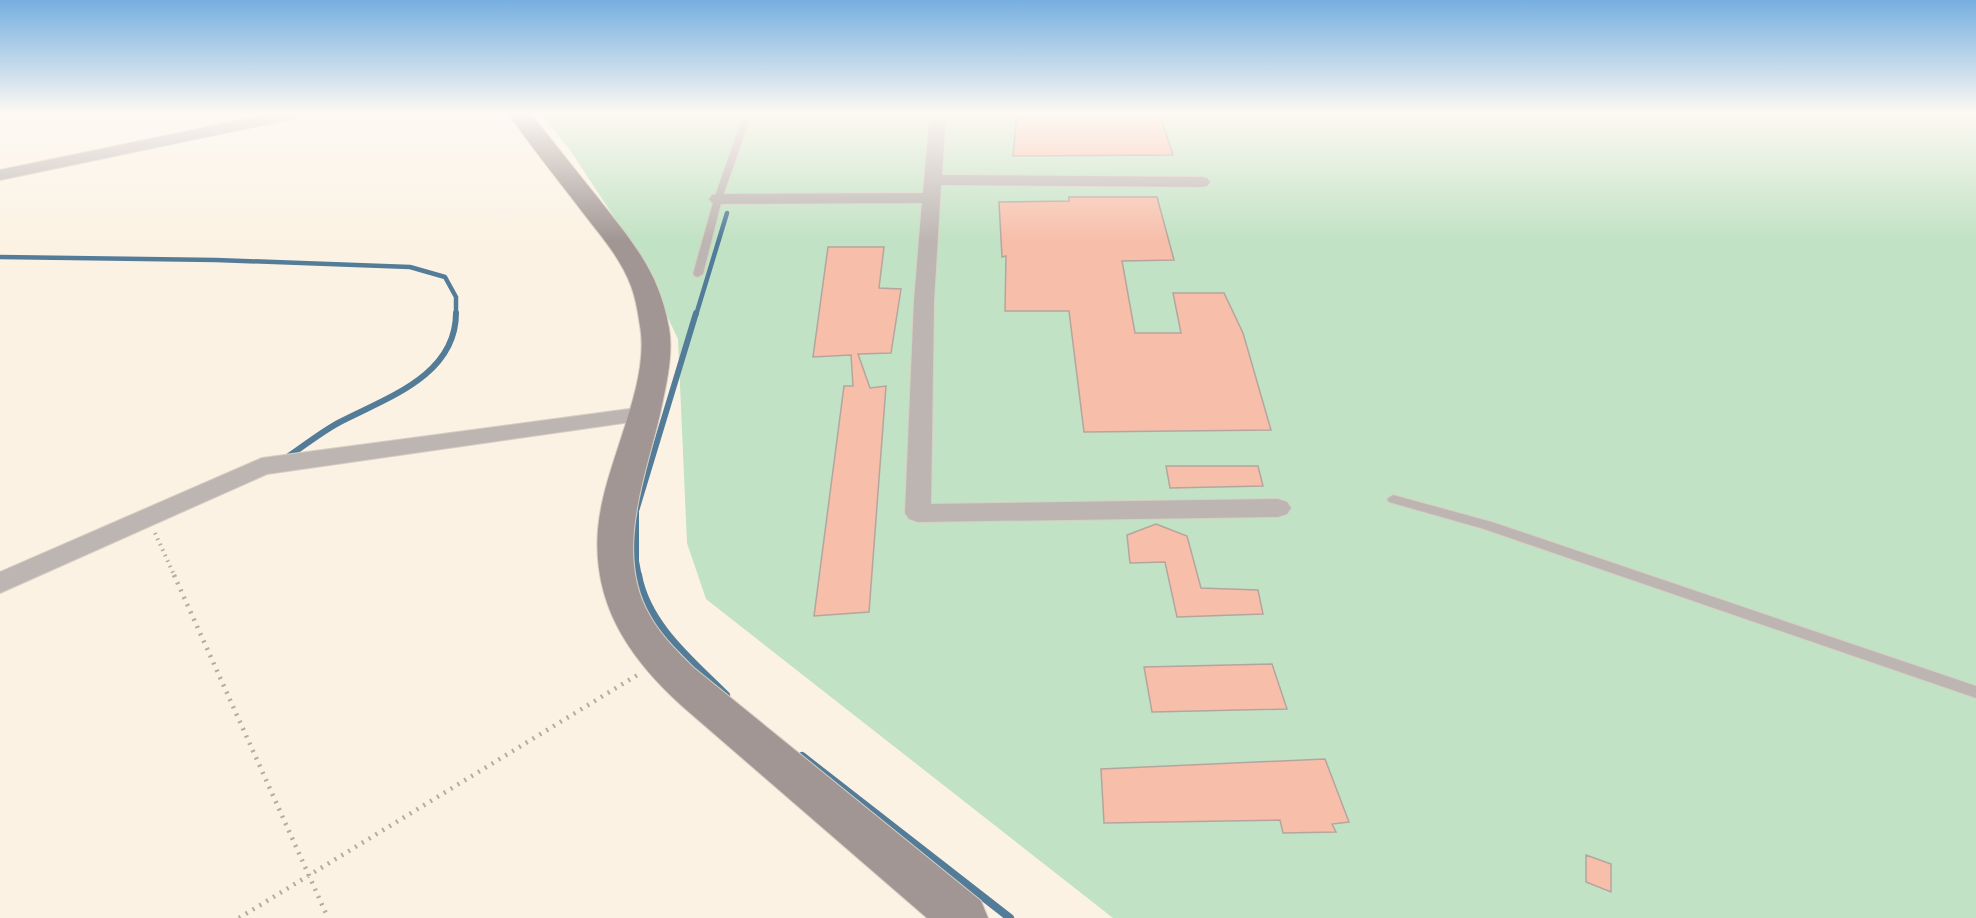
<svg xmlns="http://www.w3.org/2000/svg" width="1976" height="918" font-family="'PT Sans',sans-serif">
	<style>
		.green { fill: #c1e2c4 }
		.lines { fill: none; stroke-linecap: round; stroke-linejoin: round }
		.stream-far2 { stroke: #537c99; stroke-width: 4.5 }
		.stream-far1 { stroke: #537c99; stroke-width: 6 }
		.stream { stroke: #537c99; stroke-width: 8 }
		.building { fill: #f7beaa; stroke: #b5a59f; stroke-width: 1.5 }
		.lane-casing { stroke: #d7cfc2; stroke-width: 2 }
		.street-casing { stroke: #d7cfc2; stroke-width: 2 }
		.secondary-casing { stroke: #d7cfc2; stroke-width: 2 }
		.path-far1 { stroke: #b3aca1; stroke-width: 4; stroke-dasharray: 1.5 4.5; stroke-linecap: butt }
		.path { stroke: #b3aca1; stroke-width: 4.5; stroke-dasharray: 2 6; stroke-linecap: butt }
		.lane { fill: #bcb5b2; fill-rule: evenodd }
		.street { fill: #bcb5b2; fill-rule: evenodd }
		.secondary { fill: #a19693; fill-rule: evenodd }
	</style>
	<rect width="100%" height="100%" fill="#fbf2e4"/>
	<path class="green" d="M540,113H1976V918H1113L706,599L687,543L678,339L635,249L570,150Z"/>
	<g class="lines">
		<path class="stream-far2" d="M0,257L216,260L410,267L445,277L456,297V315
			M696,315L727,213"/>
		<path class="stream-far1" d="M286,458C304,446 321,432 340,422C386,398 456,376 456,313
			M639,577L636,561V511L696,313"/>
		<path class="stream" d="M638,575C647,625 692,661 726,695
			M802,756L1010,918"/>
	</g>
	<path class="building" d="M1017,113H1159L1173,155L1013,156Z
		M1069,197H1157L1174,260L1122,261L1135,333H1181L1173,293H1224L1243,333L1271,430L1084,432L1069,311H1005L1006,256L1002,257L999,202L1069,201Z
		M828,247H884L879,288L901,289L891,353L858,354L870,388L886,386L869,612L814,616L844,386H853L851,355L813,357Z
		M1166,466H1258L1263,486L1170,488Z
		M1156,524L1187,536L1201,588L1258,590L1263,614L1177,617L1165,562L1130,563L1127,535Z
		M1272,664L1287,709L1152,712L1144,667Z
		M1325,759L1349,822L1332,824L1336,832L1283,833L1280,820L1104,823L1101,769Z
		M1586,855L1611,864V892L1586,882Z"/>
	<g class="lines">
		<g class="lane-casing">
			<path id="lane" d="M744,113H752L722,199L703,274L698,277L695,276L693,274L714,199Z
				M1393,495L1492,522L1976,686V698L1484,529L1389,502L1387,499Z"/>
		</g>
		<g class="street-casing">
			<path id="street" d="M275,113H305L297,118L0,180V170Z
				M930,113H946L942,175L1201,177L1207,178L1210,182L1207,186L1201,187L941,185L934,301L931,504L1278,499L1287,502L1291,508L1287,514L1278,517L918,522L909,519L905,513L914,301L922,203L718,204L712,203L709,199L712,195L718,194L923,193Z
				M644,407L652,409L655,414L652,419L267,474L0,593V572L262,458Z"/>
		</g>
		<g class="secondary-casing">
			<path id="secondary" d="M508,113H530C553,141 575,170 598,198C632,242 659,271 669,328C673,351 668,377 663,400C650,468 611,549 650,616C661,636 678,652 694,668L981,901L988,918H927L682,706C629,658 592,604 598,529C601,495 614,461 624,429C634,398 646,359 640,326C638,313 636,299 631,286C621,259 602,237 584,214C559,181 532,148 508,113Z"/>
		</g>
		<path class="path-far1" d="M155,533L175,577"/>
		<path class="path" d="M174,575L328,918
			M239,918L639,674"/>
		<use href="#lane" class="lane"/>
		<use href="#street" class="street"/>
		<use href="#secondary" class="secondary"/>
	</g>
	<linearGradient id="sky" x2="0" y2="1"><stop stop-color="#76afe0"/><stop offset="0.47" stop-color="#fdf9f3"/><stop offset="1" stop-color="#fdf9f3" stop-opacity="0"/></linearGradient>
	<rect width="1976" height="241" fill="url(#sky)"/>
</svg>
